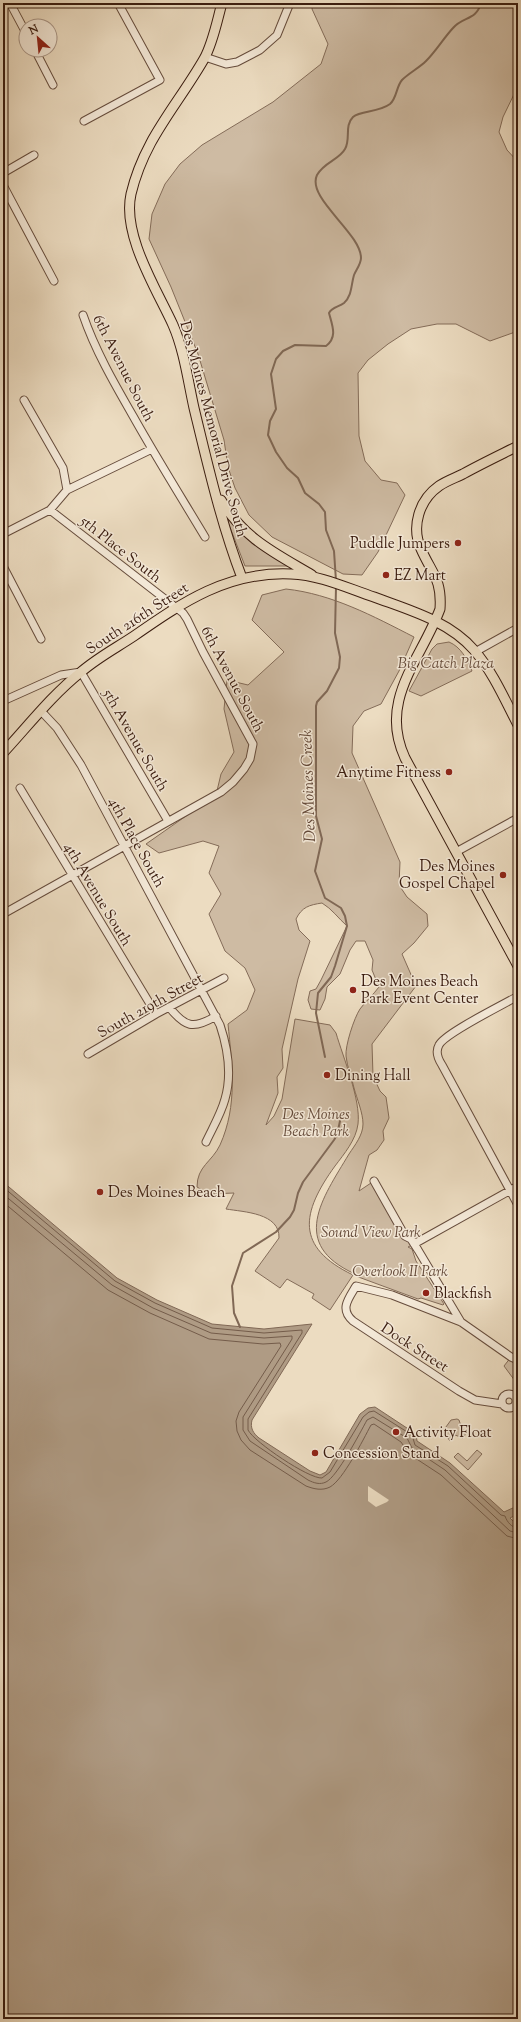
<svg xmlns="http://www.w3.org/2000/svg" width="521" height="2022" font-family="'Sorts Mill Goudy',serif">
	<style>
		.green { fill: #cebba3; stroke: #846c59; fill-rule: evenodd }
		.water { fill: #af9b84; stroke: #806855 }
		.pier { fill: #ecdcc1 }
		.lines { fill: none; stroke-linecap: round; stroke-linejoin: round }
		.shore { stroke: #745c4a; stroke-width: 1 }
		.stream { stroke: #806855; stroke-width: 2 }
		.minor-casing { stroke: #664c3c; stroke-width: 9 }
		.major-casing { stroke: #3a1c0f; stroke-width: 11 }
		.minor { stroke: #f3e8d7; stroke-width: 7 }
		.major { stroke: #ecdcc1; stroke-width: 9 }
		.poi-dot { fill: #8f2418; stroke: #f3e8d7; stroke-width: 1.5 }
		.labels { text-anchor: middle; stroke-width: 3; stroke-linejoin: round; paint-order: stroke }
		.street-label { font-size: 15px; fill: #3a1c0f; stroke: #f3e8d7 }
		.poi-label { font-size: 15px; fill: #3a1c0f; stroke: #f3e8d7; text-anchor: start }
		.park-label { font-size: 15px; font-style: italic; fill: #664c3b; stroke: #f3e8d7 }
		.water-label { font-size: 16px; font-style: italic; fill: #634838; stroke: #f3e8d7 }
	</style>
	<rect width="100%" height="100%" fill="#ecdcc1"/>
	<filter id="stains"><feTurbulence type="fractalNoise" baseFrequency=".005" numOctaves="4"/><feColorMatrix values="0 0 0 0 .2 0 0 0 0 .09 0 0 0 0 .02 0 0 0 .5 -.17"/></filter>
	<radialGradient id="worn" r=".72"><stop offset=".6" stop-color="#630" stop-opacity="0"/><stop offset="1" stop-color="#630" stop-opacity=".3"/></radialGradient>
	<path class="green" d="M313,3H518V86L503,117L499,132L507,150L518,162V331L490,341L456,324H437L411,329L388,344L368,360L358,373L359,436L365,461L381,480L397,483L405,495L378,552L362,575L343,574L272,537L249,515L235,488L228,467L224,440L198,354L171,287L149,239L152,214L165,184L180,164L202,145L273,102L321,64L328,44L312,9Z
		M224,512C242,537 263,552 290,566H245Z
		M286,589C332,594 373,616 414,637L399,671L381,704L364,711L353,726L352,753L400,862L399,885L407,897L427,914L428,926L414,943L402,954L416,986L372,1044L373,1076L380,1091L386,1097L389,1118L383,1131L384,1140L377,1150L369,1155L359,1191L374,1181L414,1244L408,1247L412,1249L416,1261L444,1304L443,1305L421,1298L418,1299L353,1275L330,1310L312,1298L314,1294L287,1279L280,1288L255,1271L279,1238C280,1213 244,1212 226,1209L234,1193L209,1194L197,1187C197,1166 212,1162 220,1145C238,1105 232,1065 228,1024L247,1010L255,990L245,968L225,951L209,914L221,894L209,873L219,846L203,841L159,853L146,844L216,795L221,774L234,752L224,709L227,680L248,685L284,652L252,620L262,595ZM322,903C332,909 338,918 347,926L321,980L316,989L310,991L308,1000L311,1009L320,1010L325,999L327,987L340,974L350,950L356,941H365L373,960L372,970L379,987C373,995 365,1002 360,1009C354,1018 345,1046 346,1056C347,1067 352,1078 354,1088C357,1099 363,1113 363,1124C363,1135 355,1145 349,1154C322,1199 289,1244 355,1274L353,1275C295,1247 301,1213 335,1166C344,1154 356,1140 358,1124C361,1100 343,1057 336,1033L330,1025L295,1019L282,1099L274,1116L266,1125L278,1093L277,1077L283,1068L282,1049L298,979L310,941L299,930L296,919C302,907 309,905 322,903Z
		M449,642C461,647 467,659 472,671L421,696L409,691L432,649L437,644Z
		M511,1357L518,1360V1385L504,1366Z
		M457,1419L459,1420L462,1429L467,1432L463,1438L455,1435L450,1441L443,1431L451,1420Z
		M477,1450L482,1454L468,1470L454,1457L458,1453L467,1461Z"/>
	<path class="water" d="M3,1182L117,1278L157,1300L212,1324L264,1329L312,1324L252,1420C250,1428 253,1433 259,1438L310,1471L320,1475L326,1472L360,1414L368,1408L375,1407L416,1434L417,1441L450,1463L504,1512L515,1507L518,1514L510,1518L518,1526V2019H3Z"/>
	<path class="pier" d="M368,1486L389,1500L387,1502L376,1507L368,1501Z"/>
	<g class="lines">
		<path class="shore" d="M3,1187L115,1281L155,1303L212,1328L264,1333L302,1330V1333L248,1419V1430C254,1442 309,1479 322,1478L330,1472L363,1417L369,1412L374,1411L412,1435L415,1445L448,1466L501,1515L505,1516C507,1522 512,1528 518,1528
			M3,1194L112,1285L153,1308L211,1333L264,1338L292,1336V1339L243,1417V1430L250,1441L308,1480C314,1483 320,1485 326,1482C337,1477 360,1433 367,1420L373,1417L407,1438L412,1448L445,1470L510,1531L518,1533
			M3,1202L108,1290L150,1313L209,1339L263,1344L280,1343L281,1346L239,1412L236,1421L237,1431L241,1440L250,1450L306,1486C314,1489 322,1491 330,1487C343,1480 363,1440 371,1425L374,1424L401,1442L409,1454L441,1475L507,1536L518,1539"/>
		<path class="stream" d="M336,581L334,551L326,530L325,512L319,504L305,493L298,478L287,468L276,452L268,435L270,421L276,409L271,374L276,359L283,351L295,345L326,346C338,337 332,325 329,313C332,307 339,307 344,303C352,296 351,285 354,275C356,270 361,264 361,258C361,233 306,198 317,175C324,162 339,160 345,149C351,139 344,126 353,117C361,110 378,113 390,104C397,98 396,87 402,80C409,73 419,68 426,61C436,51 443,39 453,28C463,16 476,21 481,3
			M325,1057L316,1013L318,993L331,977L335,966L347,926L345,916L341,908L325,898L315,871L322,839L316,816V706L317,702L327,691L339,668L340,657L335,633L336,587
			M240,1327L234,1313L232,1286L243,1253L276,1232L290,1217L294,1210L298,1193L303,1182L334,1140L337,1135L340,1121"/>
		<g class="minor-casing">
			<path id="minor" d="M10,3L26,33
				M35,50L53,85
				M205,57L226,64L237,62L260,50L277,35L290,3
				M84,121L160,80L118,3
				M3,173L34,155
				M3,185L54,281
				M83,315C95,350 114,383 133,416C156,457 181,497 205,537
				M24,400L63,468L67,490
				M3,534L50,510L67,490L152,449
				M3,566L41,639
				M475,652L518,628
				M3,701L61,675L81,672L168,821
				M41,711L57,728L81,765L220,1025C228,1049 232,1075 225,1099C221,1114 212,1129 206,1142
				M20,788L156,1014
				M456,852L518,818
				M3,914L221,792L233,782L244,769L250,759L253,744L203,652L187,619L183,613L50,510
				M518,996C503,1005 445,1033 439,1045C435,1052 438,1059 442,1065L518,1205
				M169,1007C185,1027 193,1030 216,1016
				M88,1054L156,1014L224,978
				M374,1181L405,1236L411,1239L418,1250L461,1322
				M414,1244L518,1186
				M502 1401a7 7 0 1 1 14 0a7 7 0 1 1-14 0Z
				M502,1404L475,1400L459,1391L353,1321C339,1309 349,1298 356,1286L392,1295L461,1322L511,1357L518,1360"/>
		</g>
		<g class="major-casing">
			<path id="major" d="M222,3C217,21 213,43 204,59C177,106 144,139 131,194C122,235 156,288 173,325C184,350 188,381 194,408C208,466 221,523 242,578
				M518,446C500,455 481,464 463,474C455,478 446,481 439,486C419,500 411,527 421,549C432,574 442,579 440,609C421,660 378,700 405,758L518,966
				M221,500C244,539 275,553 312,575
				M3,753C28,726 52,695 81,672C97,658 116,648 134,636C183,602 228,571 291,574C320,575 347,588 374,597C409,610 449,621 474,650C493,672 505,700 518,725"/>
		</g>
		<use href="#minor" class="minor"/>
		<use href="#major" class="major"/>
	</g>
	<g class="poi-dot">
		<circle cx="458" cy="543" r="4"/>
		<circle cx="386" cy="575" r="4"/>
		<circle cx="449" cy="772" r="4"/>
		<circle cx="503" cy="875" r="4"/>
		<circle cx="353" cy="990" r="4"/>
		<circle cx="327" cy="1075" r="4"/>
		<circle cx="100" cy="1192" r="4"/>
		<circle cx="426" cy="1293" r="4"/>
		<circle cx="396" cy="1432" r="4"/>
		<circle cx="315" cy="1453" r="4"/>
	</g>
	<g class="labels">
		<g class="street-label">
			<text transform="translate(124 368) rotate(63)" y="5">6th Avenue South</text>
			<text transform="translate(214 429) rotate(75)" y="5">Des Moines Memorial Drive South</text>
			<text transform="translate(121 549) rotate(38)" y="5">5th Place South</text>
			<text transform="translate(137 618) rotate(-33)" y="5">South 216th Street</text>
			<text transform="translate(233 679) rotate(62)" y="5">6th Avenue South</text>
			<text transform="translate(136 740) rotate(60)" y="5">5th Avenue South</text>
			<text transform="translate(137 842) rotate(61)" y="5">4th Place South</text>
			<text transform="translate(98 894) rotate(59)" y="5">4th Avenue South</text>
			<text transform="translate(150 1005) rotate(-29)" y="5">South 219th Street</text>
			<text transform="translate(415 1347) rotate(33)" y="5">Dock Street</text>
		</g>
		<g class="poi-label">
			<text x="450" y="548" text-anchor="end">Puddle Jumpers</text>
			<text x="394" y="580">EZ Mart</text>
			<text x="441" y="777" text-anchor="end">Anytime Fitness</text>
			<text x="495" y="871" text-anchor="end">Des Moines<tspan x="495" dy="17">Gospel Chapel</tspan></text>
			<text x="361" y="986">Des Moines Beach<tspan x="361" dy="17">Park Event Center</tspan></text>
			<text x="335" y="1080">Dining Hall</text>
			<text x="108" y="1197">Des Moines Beach</text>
			<text x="434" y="1298">Blackfish</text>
			<text x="404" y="1437">Activity Float</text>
			<text x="323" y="1458">Concession Stand</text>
		</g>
		<g class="park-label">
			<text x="446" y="668">Big Catch Plaza</text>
			<text x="316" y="1119">Des Moines<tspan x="316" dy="17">Beach Park</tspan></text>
			<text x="371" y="1237">Sound View Park</text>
			<text x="400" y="1276">Overlook II Park</text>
		</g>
		<g class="water-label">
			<text transform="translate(307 786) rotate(-92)" y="6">Des Moines Creek</text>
		</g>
	</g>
	<rect width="521" height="2022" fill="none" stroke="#ecdcc1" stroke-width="16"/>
	<rect x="4" y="4" width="513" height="2014" fill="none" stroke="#3a1c0f" stroke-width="2"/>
	<rect x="8" y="8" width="505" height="2006" fill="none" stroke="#3a1c0f"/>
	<g transform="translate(38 38) rotate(333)"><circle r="19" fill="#f3e8d7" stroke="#a99687"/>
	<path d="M0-3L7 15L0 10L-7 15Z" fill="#8f2418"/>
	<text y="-6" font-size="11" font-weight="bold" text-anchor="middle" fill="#3a1c0f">N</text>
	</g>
	<rect width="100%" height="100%" filter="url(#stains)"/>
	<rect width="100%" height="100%" fill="url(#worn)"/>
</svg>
